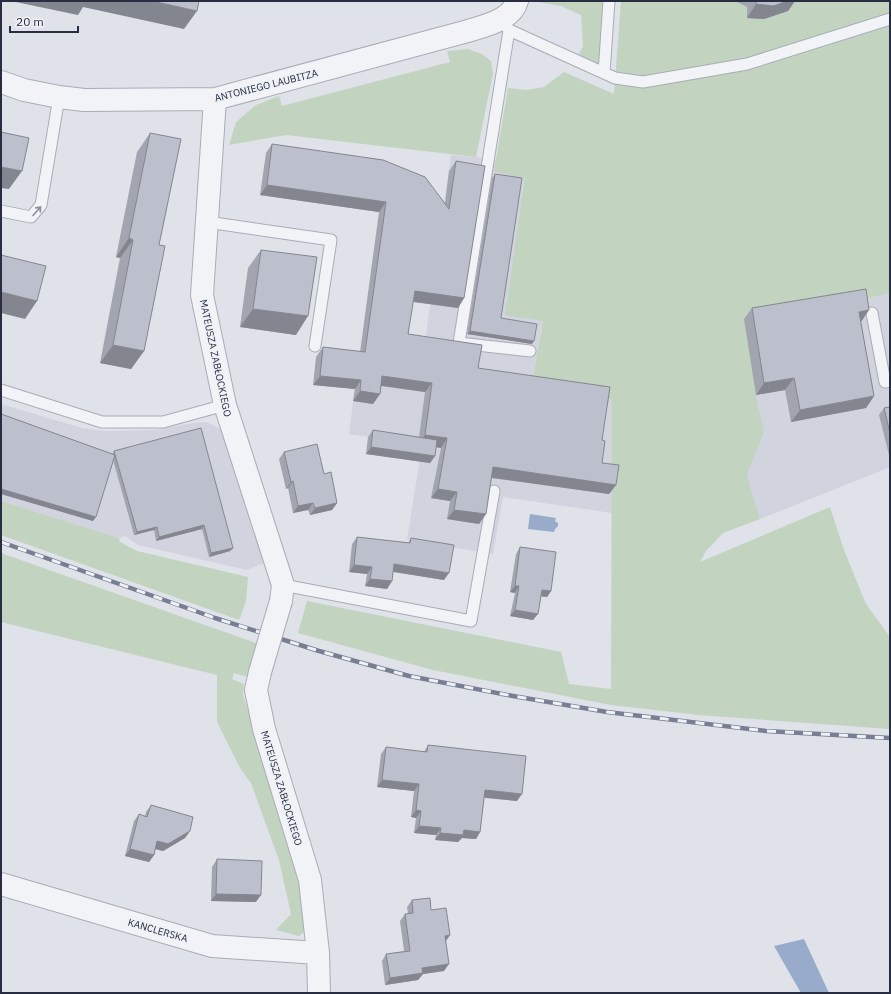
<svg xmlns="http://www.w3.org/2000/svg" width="891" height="994" font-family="'IBM Plex Sans',sans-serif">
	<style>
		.built { fill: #d1d4de }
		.green { fill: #c2d3c0 }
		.water { fill: #98abcb }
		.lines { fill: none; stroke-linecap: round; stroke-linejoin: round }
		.service-casing { stroke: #a8acb7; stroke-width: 13 }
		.minor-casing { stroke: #a8acb7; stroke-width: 24 }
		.service { stroke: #f2f3f7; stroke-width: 11 }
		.minor { stroke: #f2f3f7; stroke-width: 22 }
		.rail-casing { stroke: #787f93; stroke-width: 4.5 }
		.rail { stroke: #eef1f6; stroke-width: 3; stroke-dasharray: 9; stroke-linecap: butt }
		.minor-bridge-casing { stroke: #a8acb7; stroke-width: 24; stroke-linecap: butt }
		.minor-bridge { stroke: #f2f3f7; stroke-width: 22 }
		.wall { fill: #a2a5af }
		.shaded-wall { fill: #84868f }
		.building { fill: #bcc0cc; stroke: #84868f }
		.oneway { stroke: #8c909c }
		.labels { text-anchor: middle; stroke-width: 3; stroke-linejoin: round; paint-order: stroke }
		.street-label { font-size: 10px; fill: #272e41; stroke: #eef1f6 }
	</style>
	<rect width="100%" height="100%" fill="#dfe2e9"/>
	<path class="built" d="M451,155L476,157L569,170L531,386L612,399V513L503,497L493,554L407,540L422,445L349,434L356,379L421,370Z
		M890,293V467L760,519L747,475L764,432L756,395L858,301Z
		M1,404L82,428L104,431L154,430L194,423L207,422L221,429L264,563L247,570L138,545L125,536L119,538L1,501Z"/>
	<path class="green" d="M533,1H603L599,64L590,61L579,54L583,47L581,15L561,6Z
		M621,1H890V293L858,301L756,395L764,432L747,475L760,519L723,533L706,551L700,562L830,507L844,550L866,604L890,637V729L698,715L611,705L433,670L298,633L307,601L561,652L569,684L611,689L612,399L531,387L543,321L505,315L525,178L494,171L508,88L527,90L544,87L564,72L614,94Z
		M468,49L482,54L491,61L493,74L476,157L286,135L229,145L236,122L256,105L279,96L282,106L450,62L447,51Z
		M1,501L119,538L120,542L137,551L248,577L246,601L239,620L1,535Z
		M1,553L259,644L248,677L234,673L232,679L244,684L243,695L302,882L305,924L304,932L299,936L276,930L291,914L279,860L251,783L240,768L217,722V675L1,622Z"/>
	<path class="water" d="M530,514L556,518L555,521L558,523V526L555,529L554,532L528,529Z
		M804,939L829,993H801L774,946Z"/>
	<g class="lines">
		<g class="service-casing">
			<path id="service" d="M502,19L509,30L459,343L530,351
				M509,30L615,78L643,82L747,64L890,19
				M604,73L609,1
				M1,211L31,217L41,205L59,97
				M207,222L331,240L315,346
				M872,313L885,382L890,381
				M1,390L102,422H163L225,405
				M283,585L471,621L494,491"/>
		</g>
		<g class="minor-casing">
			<path id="minor" d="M1,82L24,90L59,97L84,100L215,99L468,31C484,26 512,20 517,1
				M215,99L202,295L225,405L283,585L281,601
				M260,672L256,690L264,729L310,880L318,953L319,993
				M1,884L212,946L318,953"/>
		</g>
		<use href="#service" class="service"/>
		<use href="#minor" class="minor"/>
		<g class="rail-casing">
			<path id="rail" d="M1,542L215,618L319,651L409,676L513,696L607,712L766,731L890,738"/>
		</g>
		<use href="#rail" class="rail"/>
		<g class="minor-bridge-casing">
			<path id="minor-bridge" d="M260,672L281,601"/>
		</g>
		<use href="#minor-bridge" class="minor-bridge"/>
	</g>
	<path class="wall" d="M735,1H795L788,11L764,19L747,18V7Z
		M150,133L159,245L144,351L131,369L100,363L120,258L116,257L137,152Z
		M272,144L445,203L449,171L456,161L464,298L458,308L413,302L408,334L478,368L602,440V463L616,485L609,494L491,478L486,514L479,524L447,519L450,501L431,498L441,448L436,447L435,456L430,463L366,454L368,437L373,430L419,437L425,392L381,386L380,394L373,404L353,401L355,389L313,385L316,357L323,347L360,352L379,212L260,195L266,153Z
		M495,174L501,318L532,344L467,334L492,178Z
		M261,250L296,335L240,327L248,268Z
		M752,308L861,322L874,396L866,408L791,422L785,390L756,395L744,319Z
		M890,407V454L889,455L879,415L884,408Z
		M1,414L112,454L114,451L233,548L230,551L209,557L202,529L156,541L154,530L134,535L113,460L93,521L1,494Z
		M284,452L324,474L337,503L332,510L310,515L308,510L293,513L288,488L286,489L279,459Z
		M357,537L408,543L411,538L444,580L393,572L392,581L387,589L365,586L367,574L349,572L352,544Z
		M520,547L551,591L547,597L541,596L533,620L510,616L515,593L510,592L516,554Z
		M428,745L517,801L484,798L480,832L476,839L462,838L458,842L435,840L436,835L414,833L416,818L411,817L414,791L377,787L381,754L386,747L424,752Z
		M151,805L190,831L185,838L163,851L155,849L154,855L149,862L125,856L134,821L139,814L145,816L146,812Z
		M217,859L256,902L211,901L212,867Z
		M412,900L431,910L450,935L446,941L444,971L423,974L418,980L385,985L382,961L386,954L404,951L400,921L405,914H408L407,907Z"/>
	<path class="shaded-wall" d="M11,1H152L197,11L184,29L83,7L78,15Z
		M788,1H795L788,11L764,19L747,18L756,4Z
		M1,167L22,171L9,189L1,188Z
		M267,185L386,202L379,212L260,195Z
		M129,238L133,240L120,258L116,257Z
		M415,291L464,298L458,308L408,301Z
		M1,292L37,301L25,319L1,313Z
		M253,309L308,316L296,335L240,327Z
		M869,310L861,322L859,312Z
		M470,331L534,341L532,344L467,334Z
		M113,345L144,351L131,369L100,363Z
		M320,376L361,380L355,389L313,385Z
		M382,376L432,383L425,392L376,385Z
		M794,378L785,390L756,395L764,383Z
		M360,391L380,394L373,404L353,401Z
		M874,396L866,408L791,422L800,410Z
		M425,435L447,438L441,448L418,444Z
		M371,447L435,456L430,463L366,454Z
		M493,467L616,485L609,494L486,477Z
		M293,481L288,488L286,489L291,482Z
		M1,489L96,517L93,521L1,494Z
		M438,489L457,492L450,501L431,498Z
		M313,503L308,510L293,513L298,506Z
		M337,503L332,510L310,515L315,508Z
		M454,510L486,514L479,524L447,519Z
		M204,525L202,529L156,541L159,537Z
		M157,527L154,530L134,535L137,532Z
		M233,548L230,551L209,557L211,553Z
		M394,564L449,573L444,580L389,571Z
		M354,565L372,567L367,574L349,572Z
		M370,579L392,581L387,589L365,586Z
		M515,586H519L515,593L510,592Z
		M542,590L551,591L547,597L538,596Z
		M515,610L538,614L533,620L510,616Z
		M382,780L419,784L414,791L377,787Z
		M485,790L522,794L517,801L480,797Z
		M416,810L421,811L416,818L411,817Z
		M419,826L441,828L436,835L414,833Z
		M464,830L480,832L476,839L462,838L458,842L435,840L440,833Z
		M190,831L185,838L163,851L152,848L157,841Z
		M130,849L154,855L149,862L125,856Z
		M216,894L261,895L256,902L211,901Z
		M450,935L445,942V936Z
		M449,964L444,971L423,974L418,980L385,985L390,978L422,968Z"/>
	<path class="building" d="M152,1H199L197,11Z
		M756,1H788L773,6L756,4Z
		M1,132L29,138L22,171L1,167Z
		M150,133L181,139L159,245L165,246L144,351L113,345L133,240L129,238Z
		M272,144L383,160L425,177L449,209L456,161L485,166L464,298L415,291L408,334L482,345L478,368L610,387L602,440L605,441L602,463L619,465L616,485L493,467L486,514L454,510L457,492L438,489L447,438L425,435L432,383L382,376L380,394L360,391L361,380L320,376L323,347L365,352L386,202L267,185Z
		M495,174L522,178L501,318L537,324L534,341L470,331Z
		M261,250L317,257L308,316L253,309Z
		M1,255L46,266L37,301L1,292Z
		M866,289L869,310L859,312L874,396L800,410L794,378L764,383L752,308Z
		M890,407V433L884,408Z
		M1,414L115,455L96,517L1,489Z
		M201,428L233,548L211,553L204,525L159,537L157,527L137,532L114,451Z
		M373,430L437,440L435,456L371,447Z
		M317,444L324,474L331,472L337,503L315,508L313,503L298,506L293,481L291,482L284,452Z
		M357,537L410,543L411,538L454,545L449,573L394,564L392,581L370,579L372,567L354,565Z
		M520,547L556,552L551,591L542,590L538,614L515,610L519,586H515Z
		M428,745L526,756L522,794L485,790L480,832L464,830L463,835L440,833L441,828L419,826L421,811L416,810L419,784L382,780L386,747L427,752Z
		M151,805L193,817L190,831L168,844L157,841L154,855L130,849L139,814L147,817Z
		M217,859L262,861L261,895L216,894Z
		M430,898L431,910L446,908L450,935L445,936L449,964L422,968L423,973L390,978L386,954L410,951L405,914L413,913L412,900Z"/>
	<defs><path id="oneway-shaft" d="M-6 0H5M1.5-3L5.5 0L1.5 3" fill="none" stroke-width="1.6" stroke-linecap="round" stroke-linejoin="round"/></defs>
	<use class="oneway" href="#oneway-shaft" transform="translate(37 211) rotate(-48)"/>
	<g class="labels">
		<g class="street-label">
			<text transform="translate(266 85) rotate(-14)" y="4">ANTONIEGO LAUBITZA</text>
			<text transform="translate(216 358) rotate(78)" y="4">MATEUSZA ZABŁOCKIEGO</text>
			<text transform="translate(282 788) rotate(73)" y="4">MATEUSZA ZABŁOCKIEGO</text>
			<text transform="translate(158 930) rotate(16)" y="4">KANCLERSKA</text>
		</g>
	</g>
	<rect width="891" height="994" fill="none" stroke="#272e41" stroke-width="4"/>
	<path d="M10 26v6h68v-6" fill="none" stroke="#272e41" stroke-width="2"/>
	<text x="16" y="26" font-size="12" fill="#272e41" stroke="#eef1f6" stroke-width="3" paint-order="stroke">20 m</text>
</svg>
